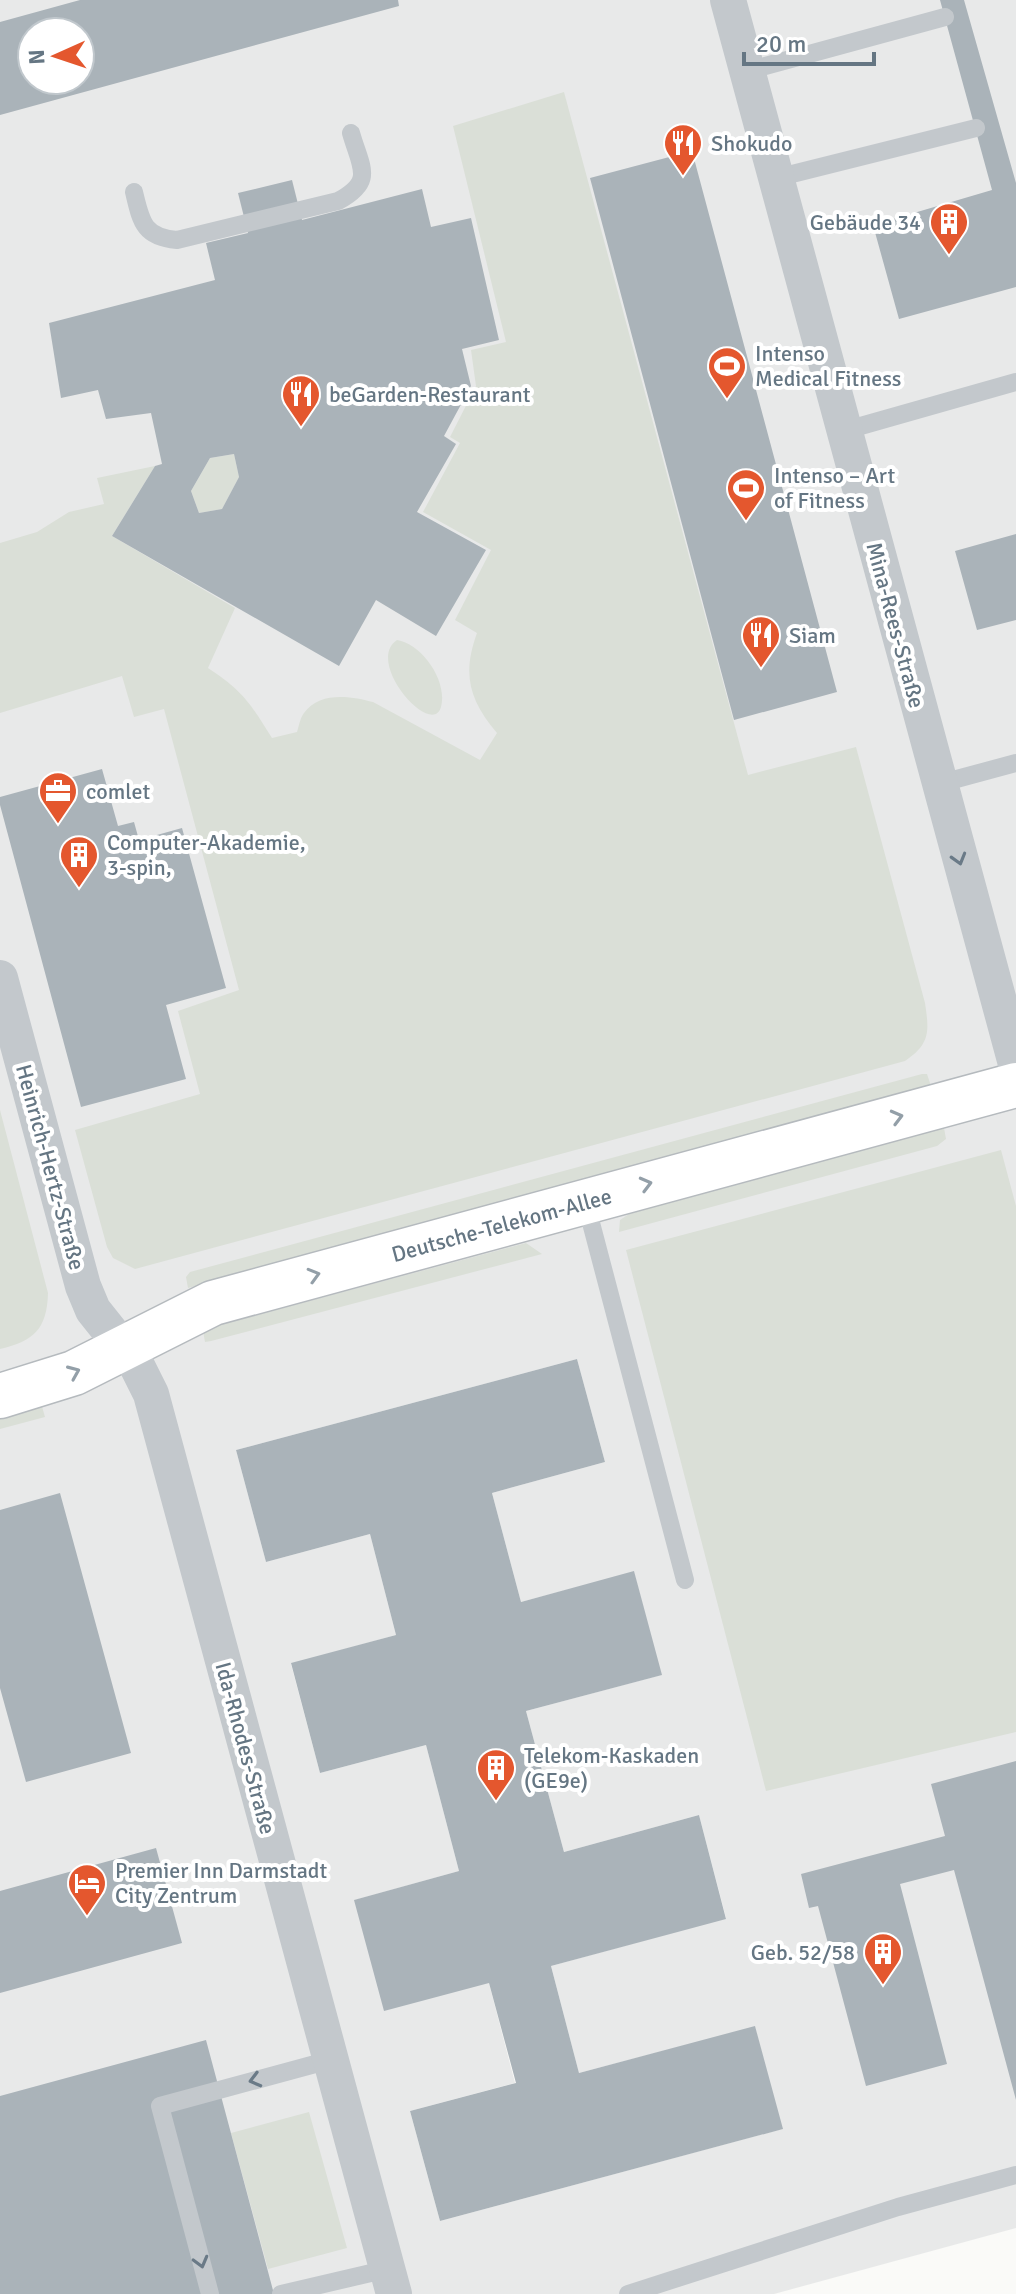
<svg xmlns="http://www.w3.org/2000/svg" width="1016" height="2294" font-family="Signika,sans-serif">
	<style>
		.built { fill: #e8e9e9; fill-rule: evenodd }
		.green { fill: #dadfd7 }
		.building { fill: #aab3b9; fill-rule: evenodd }
		.lines { fill: none; stroke-linecap: round; stroke-linejoin: round }
		.primary-casing { stroke: #b5babe; stroke-width: 47 }
		.service { stroke: #c3c8cc; stroke-width: 18 }
		.minor { stroke: #c3c8cc; stroke-width: 36 }
		.primary { stroke: #fff; stroke-width: 44 }
		.oneway { stroke: #6a7a87 }
		.oneway2 { stroke: #939fa8 }
		.labels { text-anchor: middle; stroke-width: 8; stroke-linejoin: round; paint-order: stroke }
		.poi-label { font-size: 22px; fill: #657683; stroke: #fff; text-anchor: start }
		.street-label { font-size: 22px; fill: #657683; stroke: #fff }
	</style>
	<rect width="100%" height="100%" fill="#fafaf8"/>
	<path class="built" d="M0,0H1016V2228L774,2294H0ZM32,32H80V80H32ZM577,1359L605,1462L492,1493L521,1602L634,1572L661,1675L526,1711L564,1852L699,1815L726,1918L551,1966L579,2073L755,2027L782,2129L440,2221L410,2111L515,2083L489,1983L355,1900L459,1871L426,1745L320,1773L291,1664L396,1635L370,1534L266,1562L236,1450Z"/>
	<path class="green" d="M564,92L748,775L856,747L925,1003C929,1030 931,1044 905,1061L135,1269L113,1258L107,1247L75,1130L200,1094L178,1011L239,990L164,709L134,717L122,676L0,713V543L37,532L69,512L104,504L97,478L155,466L112,536L235,608L208,668C242,690 251,704 272,738L297,732C299,726 300,718 304,713C319,691 352,696 373,702L480,760L497,733C469,700 462,674 477,633L455,620L491,550L423,512L460,443L450,437L476,386L471,350L506,342L453,126Z
		M234,454L239,477L222,509L199,513L191,491L210,458Z
		M397,640C422,644 448,681 441,707C432,739 364,662 397,640Z
		M922,1074H927L931,1086L188,1288L186,1277L190,1272Z
		M0,1110L48,1293C47,1329 34,1341 0,1349Z
		M944,1128L946,1139L937,1146L619,1232L620,1220L629,1214Z
		M1001,1150L1016,1206V1732L766,1791L626,1250Z
		M526,1243L542,1254L211,1341L205,1342L203,1331L208,1328Z
		M41,1403L45,1417L0,1429V1415Z
		M309,2112L347,2248L268,2269L231,2133Z"/>
	<path class="building" d="M80,0H398L399,6L0,115V22ZM32,32H80V80H32Z
		M940,0H964L1016,183V287L899,319L873,225L992,190Z
		M692,151L837,692L734,720L590,178Z
		M292,180L302,220L422,189L431,227L471,218L499,340L462,349L471,386L444,436L456,444L417,512L486,550L436,636L376,600L339,666L112,536L155,466L162,464L151,413L106,419L98,390L61,398L49,323L215,280L206,243L248,233L238,193ZM234,454L239,477L222,509L199,513L191,491L210,458Z
		M1016,534V620L977,630L955,551Z
		M102,769L118,826L134,822L139,840L182,828L226,988L166,1005L186,1079L81,1107L0,805V797Z
		M577,1359L605,1462L492,1493L521,1602L634,1571L662,1675L526,1711L564,1852L699,1815L726,1919L551,1966L579,2073L755,2026L783,2129L440,2221L410,2111L516,2083L489,1983L384,2011L354,1900L459,1871L426,1745L320,1773L291,1663L396,1635L370,1534L266,1562L236,1450Z
		M60,1493L131,1753L26,1782L0,1688V1510Z
		M1016,1761V2100L954,1870L900,1884L947,2064L866,2086L818,1906L809,1908L801,1874L945,1836L931,1784Z
		M156,1848L182,1943L0,1993V1891Z
		M206,2040L274,2294H0V2096Z"/>
	<g class="lines">
		<g class="primary-casing">
			<g id="primary">
				<path id="s1" d="M0,1396L74,1373L213,1303L1016,1085"/>
			</g>
		</g>
		<path class="service" d="M747,71L945,17
			M776,178L976,128
			M134,192C141,221 143,237 177,240L338,201C375,181 361,168 351,133
			M843,431L1016,382
			M938,784L1016,763
			M585,1200L685,1580
			M210,2294L160,2106L330,2060
			M281,2294L388,2269
			M628,2294L898,2207L1016,2175"/>
		<path class="minor" d="M728,0L1016,1064
			M0,978L83,1286L93,1310L136,1364L151,1394L394,2294"/>
		<use href="#primary" class="primary"/>
	</g>
	<defs><path id="oneway-chevron" d="M-2-3.5L2.5 0L-2 3.5" fill="none" stroke-width="1.6" stroke-linecap="round" stroke-linejoin="round" transform="scale(2)"/></defs>
	<g class="oneway">
		<use href="#oneway-chevron" transform="translate(959 859) rotate(74)"/>
		<use href="#oneway-chevron" transform="translate(255 2080) rotate(165)"/>
		<use href="#oneway-chevron" transform="translate(201 2262) rotate(75)"/>
	</g>
	<g class="oneway2">
		<use href="#oneway-chevron" transform="translate(897 1117) rotate(-15)"/>
		<use href="#oneway-chevron" transform="translate(646 1184) rotate(-15)"/>
		<use href="#oneway-chevron" transform="translate(314 1275) rotate(-16)"/>
		<use href="#oneway-chevron" transform="translate(74 1372) rotate(-23)"/>
	</g>
	<defs>
		<g id="restaurant-pin" transform="scale(2)"><path d="M0 17L-7.5 6A9.5 9.5 0 1 1 7.5 6Z" fill="#e4572e" stroke="#fff"/><path d="M-5-6h1v4h1v-4h1v4h1v-4h1v5L-1.5 .5V6h-2V.5L-5-1ZM5-6V6H3V1.5H1.5Q1.5-4 5-6Z" fill="#fff"/></g>
		<g id="building-pin" transform="scale(2)"><path d="M0 17L-7.5 6A9.5 9.5 0 1 1 7.5 6Z" fill="#e4572e" stroke="#fff"/><path d="M-4-6H4V6H1V3H-1V6H-4ZM-2.5-4.3h1.7v1.8h-1.7ZM.8-4.3h1.7v1.8H.8ZM-2.5-1h1.7V.8h-1.7ZM.8-1h1.7V.8H.8Z" fill="#fff"/></g>
		<g id="stadium-pin" transform="scale(2)"><path d="M0 17L-7.5 6A9.5 9.5 0 1 1 7.5 6Z" fill="#e4572e" stroke="#fff"/><path d="M0-5a6.5 5 0 1 0 0 10a6.5 5 0 1 0 0-10ZM-3.5-1.8h7v3.6h-7Z" fill="#fff"/></g>
		<g id="office-pin" transform="scale(2)"><path d="M0 17L-7.5 6A9.5 9.5 0 1 1 7.5 6Z" fill="#e4572e" stroke="#fff"/><path d="M-6-3h4V-5.5h4V-3h4V5H-6ZM-1-4.5V-3h2v-1.5ZM-6 0V1H6V0Z" fill="#fff"/></g>
		<g id="hotel-pin" transform="scale(2)"><path d="M0 17L-7.5 6A9.5 9.5 0 1 1 7.5 6Z" fill="#e4572e" stroke="#fff"/><path d="M-6-4.5h1.5V1H6V5H4.5V3h-9V5H-6ZM-4 0a1.8 1.8 0 1 1 3.6 0ZM.5 0V-2.5h3Q6-2.5 6 0Z" fill="#fff"/></g>
	</defs>
	<g fill-rule="evenodd">
		<use href="#restaurant-pin" x="683" y="143"/>
		<use href="#building-pin" x="949" y="222"/>
		<use href="#stadium-pin" x="727" y="366"/>
		<use href="#restaurant-pin" x="301" y="394"/>
		<use href="#stadium-pin" x="746" y="488"/>
		<use href="#restaurant-pin" x="761" y="635"/>
		<use href="#office-pin" x="58" y="791"/>
		<use href="#building-pin" x="79" y="855"/>
		<use href="#building-pin" x="496" y="1768"/>
		<use href="#hotel-pin" x="87" y="1883"/>
		<use href="#building-pin" x="883" y="1952"/>
	</g>
	<g class="labels">
		<g class="poi-label">
			<text x="711" y="151">Shokudo</text>
			<text x="921" y="230" text-anchor="end">Gebäude 34</text>
			<text x="755" y="361">Intenso<tspan x="755" dy="25">Medical Fitness</tspan></text>
			<text x="329" y="402">beGarden-Restaurant</text>
			<text x="774" y="483">Intenso – Art<tspan x="774" dy="25">of Fitness</tspan></text>
			<text x="789" y="643">Siam</text>
			<text x="86" y="799">comlet</text>
			<text x="107" y="850">Computer-Akademie,<tspan x="107" dy="25">3-spin,</tspan></text>
			<text x="524" y="1763">Telekom-Kaskaden<tspan x="524" dy="25">(GE9e)</tspan></text>
			<text x="115" y="1878">Premier Inn Darmstadt<tspan x="115" dy="25">City Zentrum</tspan></text>
			<text x="855" y="1960" text-anchor="end">Geb. 52/58</text>
		</g>
		<g class="street-label">
			<text transform="translate(896 625) rotate(75)" y="8">Mina-Rees-Straße</text>
			<text transform="translate(51 1167) rotate(75)" y="8">Heinrich-Hertz-Straße</text>
			<text dy="8" stroke="none"><textPath href="#s1" startOffset="532">Deutsche-Telekom-Allee</textPath></text>
			<text transform="translate(246 1748) rotate(75)" y="8">Ida-Rhodes-Straße</text>
		</g>
	</g>
	<g transform="translate(56 56) rotate(267)"><circle r="38" fill="#ffffff" stroke="#c1c8cd" stroke-width="2"/>
	<path d="M0-6L14 30L0 20L-14 30Z" fill="#e4572e"/>
	<text y="-12" font-size="22" font-weight="bold" text-anchor="middle" fill="#657683">N</text>
	</g>
	<path d="M744 52v12h130v-12" fill="none" stroke="#657683" stroke-width="4"/>
	<text x="756" y="52" font-size="24" fill="#657683" stroke="#ffffff" stroke-width="6" paint-order="stroke">20 m</text>
</svg>
